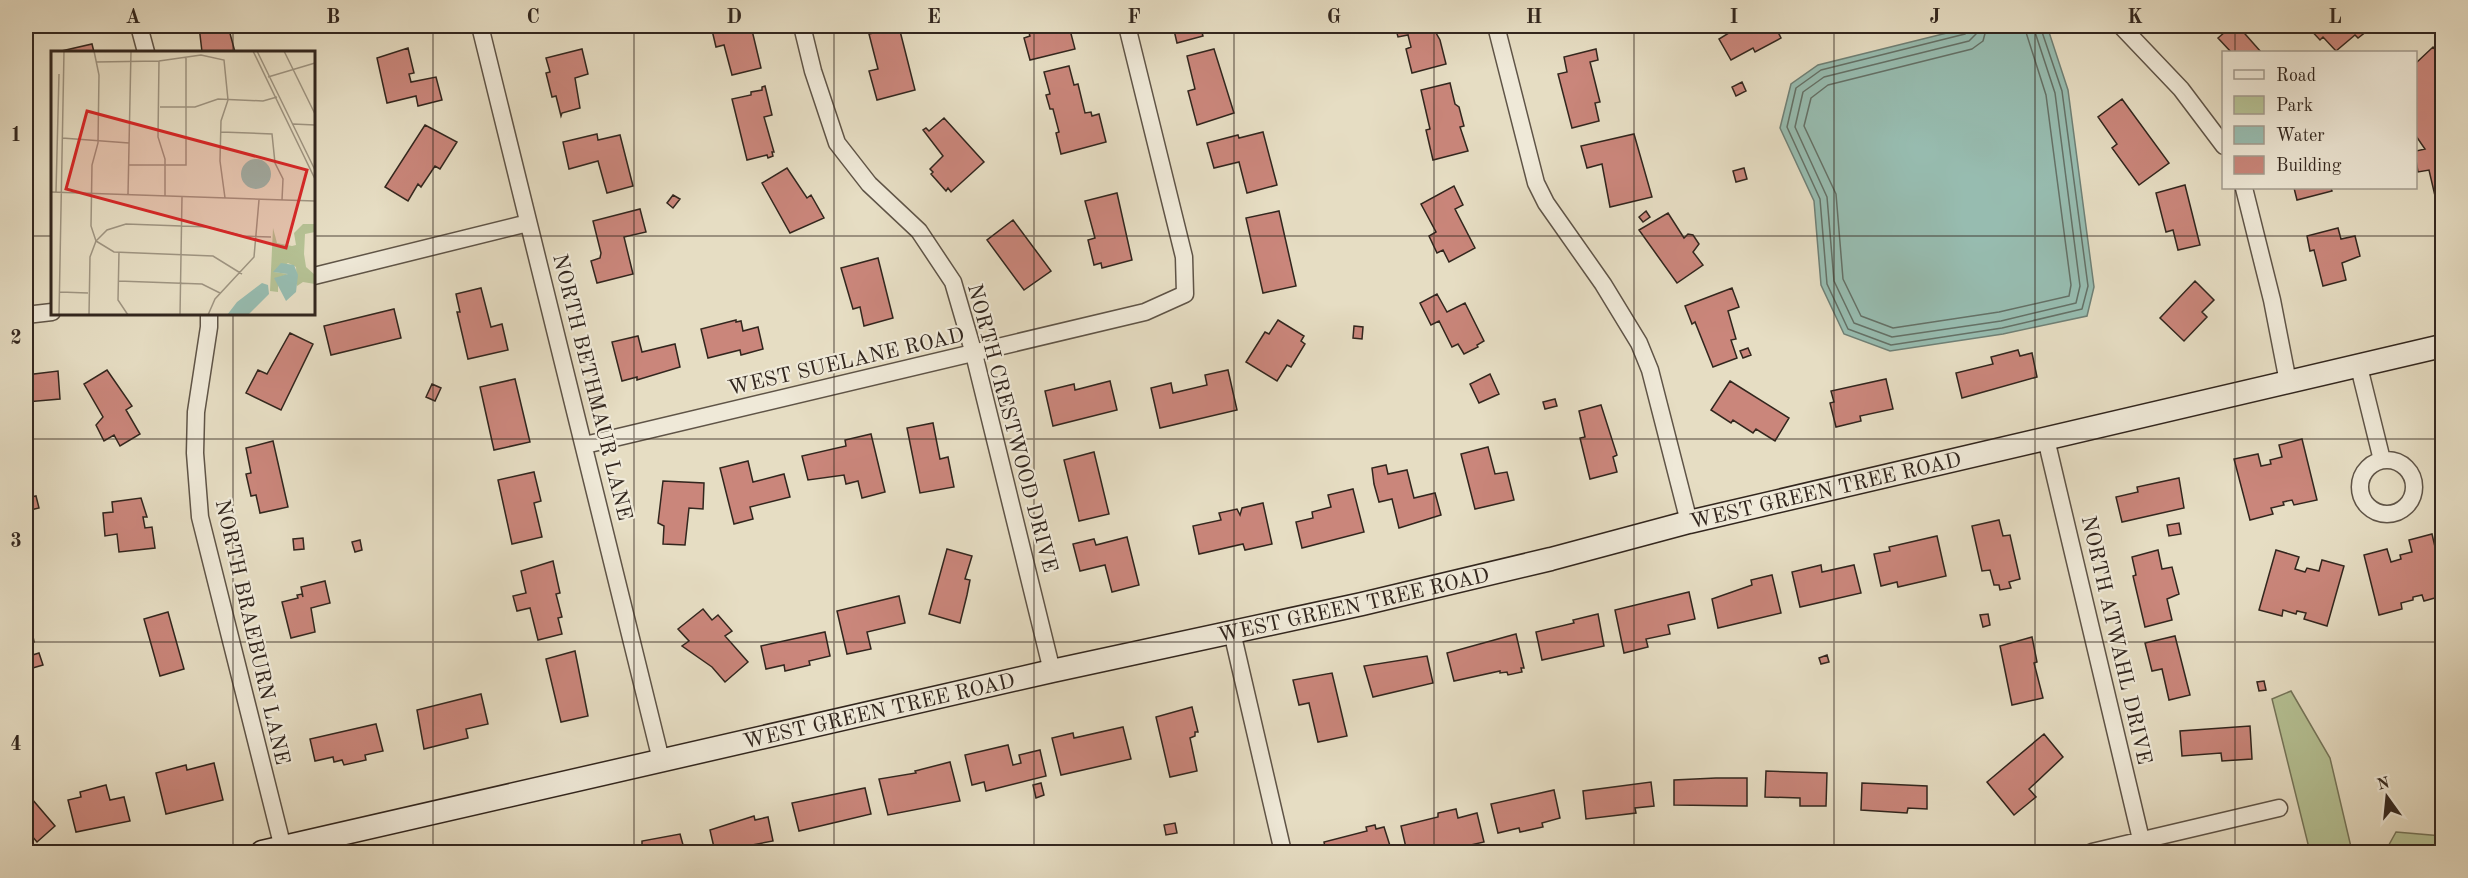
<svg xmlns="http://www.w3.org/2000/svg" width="2468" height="878" font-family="'Old Standard TT',serif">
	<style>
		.green { fill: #b5c194; stroke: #747459; stroke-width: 1.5 }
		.water { fill: #97bcb0; stroke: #6f8076; stroke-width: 1.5 }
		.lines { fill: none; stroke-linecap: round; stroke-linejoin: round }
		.shore { stroke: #647167; stroke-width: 1.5 }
		.building { fill: #ca867b; stroke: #32261e; stroke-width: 1.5 }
		.street-casing { stroke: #5f5447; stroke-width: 19 }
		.secondary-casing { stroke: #32261e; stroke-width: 25 }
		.street { stroke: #efe9d8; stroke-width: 16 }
		.secondary { stroke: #efe9d8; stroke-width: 22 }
		.grid { fill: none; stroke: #32261e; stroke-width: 1.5; stroke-opacity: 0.55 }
		.labels { text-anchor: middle; stroke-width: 4.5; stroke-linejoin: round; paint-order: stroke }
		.street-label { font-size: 21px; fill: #32261e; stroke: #efe9d8 }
		.inset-road { fill: none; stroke: #9e9481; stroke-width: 1.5 }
		.view { fill: #d62828; fill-opacity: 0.15; stroke: #d62828; stroke-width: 3 }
		.inset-edge { fill: none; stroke: #32261e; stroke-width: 3 }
		.neatline { fill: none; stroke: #32261e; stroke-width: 2 }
		.grid-label { font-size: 20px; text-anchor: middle; font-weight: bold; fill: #32261e }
	</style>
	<rect width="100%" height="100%" fill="#e6ddc3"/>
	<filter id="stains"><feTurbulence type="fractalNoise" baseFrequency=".00333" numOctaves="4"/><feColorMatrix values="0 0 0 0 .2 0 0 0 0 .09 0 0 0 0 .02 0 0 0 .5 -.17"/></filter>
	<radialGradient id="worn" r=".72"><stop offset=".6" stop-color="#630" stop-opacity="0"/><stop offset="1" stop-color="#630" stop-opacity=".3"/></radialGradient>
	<path class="green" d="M2291,691L2330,758L2351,847L2361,852H2310L2272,699Z
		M2396,832L2442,836V852H2385Z"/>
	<path class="water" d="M1975,26H2037L2048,29L2068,90L2094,287L2087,316L2003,334L1890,351L1844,334L1821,285L1814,201L1780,128L1791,84L1818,65Z"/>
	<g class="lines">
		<path class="shore" d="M1970,26L1965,34L1821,70L1796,88L1787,127L1820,199L1827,284L1848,329L1891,345L2002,328L2082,309L2088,286L2062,91L2040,26
			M1978,26L1976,34L1969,41L1824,77L1803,92L1795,127L1827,197L1834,281L1854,323L1892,337L2001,321L2076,303L2080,286L2055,93L2033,26
			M1987,26L1983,41L1972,49L1828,85L1811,98L1804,126L1836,194L1843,279L1861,316L1893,328L1999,312L2069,296L2071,285L2046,95L2024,26"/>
	</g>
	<path class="building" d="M199,26H228L235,52H202Z
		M711,26H751L761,68L732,75L724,45L716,47Z
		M1027,26H1069L1075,49L1030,60L1024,38L1030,36Z
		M1173,26H1209L1210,27L1201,29L1203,36L1177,43Z
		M1395,26H1432L1440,40L1446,64L1412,73L1406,49L1411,47L1408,35L1398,37Z
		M1740,26H1793L1779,34L1781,38L1755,52L1753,48L1731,60L1719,39Z
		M2232,26H2238L2261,52H2231L2218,38Z
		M2307,26H2365L2367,31L2358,38L2355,35L2336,51L2323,37L2320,40Z
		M899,27L915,90L877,100L869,71L878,69L869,34Z
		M92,44L94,52H57Z
		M2433,47L2442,58V226L2429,170L2418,172L2416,160V151L2425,149L2416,136V63Z
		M408,48L414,73L409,74L411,82L436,77L442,100L418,106L416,96L387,103L377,58Z
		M582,49L588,74L575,78L580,108L562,113L561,116L556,96L552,97L546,73L550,72L546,58Z
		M1214,49L1234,113L1197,125L1188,91L1195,89L1187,56Z
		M1596,49L1598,60L1590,62L1600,102L1595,103L1599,121L1572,128L1558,74L1567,72L1564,57Z
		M1069,66L1074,85L1078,84L1085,113L1091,112L1092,116L1099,114L1106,142L1061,154L1056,133L1059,132L1053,109H1050L1046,95L1050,94L1044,72Z
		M1742,82L1746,91L1736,96L1732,87Z
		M1450,83L1455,104L1459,107L1464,126L1460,127L1468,151L1433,160L1426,130L1430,129L1421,90Z
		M765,86L772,115L764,117L774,152H772L773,156L768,158L767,155L747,160L732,99L751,95V92L762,90V87Z
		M2122,99L2169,163L2139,185L2112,148L2117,144L2098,117Z
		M944,118L984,162L951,192L948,188L946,191L931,174L933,172L930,169L943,156L923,130L926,128L929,131Z
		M425,125L457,142L440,169L435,166L421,187L418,184L408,201L385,187Z
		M1263,132L1277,185L1247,193L1239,162L1214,168L1207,143L1238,135L1239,138Z
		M597,134L598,140L620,135L633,186L607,193L598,161L569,169L563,142Z
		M1634,134L1652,197L1610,207L1602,164L1587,168L1581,146Z
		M787,168L807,198L811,195L824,218L790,233L762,183Z
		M1744,168L1747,179L1736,182L1733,171Z
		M2185,185L2200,245L2178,250L2173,230L2166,232L2156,193Z
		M1454,186L1463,205L1455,209L1475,248L1449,262L1443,250L1437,253L1429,236L1436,232L1421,204Z
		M2294,188H2331L2332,191L2297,200Z
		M1117,193L1132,260L1102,268L1101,263L1094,265L1088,240L1095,238L1085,201Z
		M673,195L680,199L673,208L667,203Z
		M640,209L646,232L624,237L633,274L597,283L591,261L600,258L601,253L593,221Z
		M1279,211L1296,286L1263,293L1246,218Z
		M1646,211L1650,217L1643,222L1639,217Z
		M1668,213L1684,238L1688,234L1693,235L1699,244L1693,252L1703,265L1677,283L1639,230Z
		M1013,220L1051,271L1024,290L987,240Z
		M2338,228L2341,239L2355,236L2360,256L2342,263L2346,280L2323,286L2314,250L2310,251L2307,236Z
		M878,258L893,318L864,326L860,307L853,309L841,268Z
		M2195,281L2214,300L2202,312L2207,317L2184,341L2160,318Z
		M481,288L491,327L502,324L508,350L468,359L457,312H460L456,294Z
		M1732,288L1739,307L1728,311L1736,339L1731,340L1737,358L1713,367L1695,322L1692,324L1685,306Z
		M1437,294L1447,312L1465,303L1484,341L1477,345L1478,347L1464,354L1458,344L1452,347L1439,321L1431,325L1420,303Z
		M394,309L401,338L331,355L324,326Z
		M736,320V322L741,321L743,331L758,327L763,349L741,355L740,350L708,358L701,329Z
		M1278,320L1304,336L1301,341L1305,344L1291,367L1287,365L1277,381L1246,362L1265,332L1269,334Z
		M1354,326L1363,327L1362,339L1353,338Z
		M290,333L313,344L281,410L246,393L258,370L267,374Z
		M638,336L642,352L675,344L680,367L637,380V377L622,381L612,342Z
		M1748,348L1751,355L1743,358L1740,351Z
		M2018,350L2020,356L2032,353L2037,377L1962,398L1956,373L1993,364L1991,357Z
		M107,370L132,406L126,410L140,434L120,446L114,435L104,441L96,425L103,417L84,384Z
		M1228,370L1237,410L1160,428L1151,388L1171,383L1173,393L1207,385L1205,375Z
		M58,371L60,399L26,402V375Z
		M1490,374L1499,394L1479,403L1470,384Z
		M515,379L530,442L494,450L480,387Z
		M1886,379L1893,409L1860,416L1861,421L1836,427L1830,403L1834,402L1831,391Z
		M1110,381L1117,410L1053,426L1045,391L1074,384L1075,390Z
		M1730,381L1789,418L1775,441L1756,429L1753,433L1733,420L1731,423L1711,410Z
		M432,384L441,388L435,401L426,397Z
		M1555,399L1557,406L1545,409L1543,402Z
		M1601,405L1617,455L1613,457L1617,472L1590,479L1580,438L1585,437L1579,411Z
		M2442,412V440L2438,413Z
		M933,423L940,459L948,457L954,487L920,493L907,428Z
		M871,434L885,492L862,498L858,481L846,484L844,475L808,480L802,456L846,446L845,440Z
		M2302,439L2317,500L2294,505L2292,500L2283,502L2284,505L2271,508L2273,514L2250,520L2234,459L2258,454L2261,466L2271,464L2270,460L2282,457L2279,445Z
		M273,441L288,507L260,513L256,495L251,496L246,474L251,473L246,448Z
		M1488,447L1495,474L1507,472L1514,500L1475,509L1461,454Z
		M1094,452L1109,514L1079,521L1064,460Z
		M748,461L753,482L784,474L790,497L750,507L753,519L734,524L720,468Z
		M1386,465L1388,474L1407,470L1414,498L1435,493L1441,515L1399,528L1392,499L1379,502L1374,484L1372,468Z
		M534,472L541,501L534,503L542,537L512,544L498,480Z
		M2179,478L2184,508L2122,522L2116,497L2138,492L2137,487Z
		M663,481L704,483L703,509L689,508L685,545L663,544L664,526L658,523Z
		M1353,489L1364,532L1302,548L1296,522L1313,518L1312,512L1331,507L1328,495Z
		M36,496L39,508L26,511V498Z
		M141,498L147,517H143L145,528L152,527L155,548L119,552L117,534L105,536L103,513L113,512L112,502Z
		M1263,503L1272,544L1245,550L1243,544L1199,554L1193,526L1221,520L1219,513L1237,509L1240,515L1242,508Z
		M1999,520L2003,536L2010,535L2020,579L2009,582L2011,588L2000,590L1999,585H1994L1990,570L1982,571L1972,526Z
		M2179,523L2181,534L2169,536L2167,525Z
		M2432,534L2442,577V596L2424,601L2422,595L2413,597V600L2401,603L2402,609L2379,615L2364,555L2387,549L2391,562L2401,559L2400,555L2412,552L2409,540Z
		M1937,536L1946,576L1898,587L1897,582L1881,586L1874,554L1890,551L1889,547Z
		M1127,537L1139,585L1112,592L1105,565L1080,571L1073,544L1094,539L1096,545Z
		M303,538L304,549L294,550L293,539Z
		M360,540L362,550L355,552L352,542Z
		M947,549L972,556L965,579L970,580L967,595L960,623L929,614Z
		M2158,550L2162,569L2172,567L2179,594L2167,599L2172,620L2145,627L2133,576L2136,575L2132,557Z
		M2276,550L2299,557L2295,569L2305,572L2307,568L2319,571L2322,560L2344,566L2327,626L2304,619L2306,613L2297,611L2296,614L2283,610L2282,616L2259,610Z
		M553,561L560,593L556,594L562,617L558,618L562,634L538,640L530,608L517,611L513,596L526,593L521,571Z
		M1821,565L1822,572L1854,565L1861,593L1800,607L1792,572Z
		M1772,575L1781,613L1718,628L1712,599L1752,585L1751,580Z
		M325,581L330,603L311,608L315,632L291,638L282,602L298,598L297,595L302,594L303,597L301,587Z
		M1689,592L1695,619L1668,625L1670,634L1646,639L1648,647L1624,653L1615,610Z
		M899,596L905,623L867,632L871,649L847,654L837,611Z
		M703,609L712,620L718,615L732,631L725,636L748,662L725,682L712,667L682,646L689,641L678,629Z
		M168,612L184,669L160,676L144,619Z
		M1598,614L1604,646L1542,660L1536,632L1574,623L1573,620Z
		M1988,614L1990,625L1983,627L1980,615Z
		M30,620L34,642L26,644V621Z
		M825,632L830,656L809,661L810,665L785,671L784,665L766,669L761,646Z
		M1516,634L1524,668H1521L1522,672L1508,675L1507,672L1500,673V671L1454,681L1447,653Z
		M2175,636L2190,695L2169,700L2162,669L2152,671L2145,643Z
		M2032,637L2037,662L2034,663L2043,698L2012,705L2000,646Z
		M575,651L588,716L561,722L546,659Z
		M39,653L43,665L26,670V657Z
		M1827,655L1829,662L1821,664L1819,658Z
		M1427,656L1433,683L1373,697L1364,666Z
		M1332,673L1347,736L1318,742L1309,703L1299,705L1293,680Z
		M2264,681L2266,690L2259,691L2257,682Z
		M481,694L488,724L466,729L468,738L424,749L417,710Z
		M1192,707L1198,732H1195V736L1190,738L1197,771L1170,777L1156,717Z
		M376,724L383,751L365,755L366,760L344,765L342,760L334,762L333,757L315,761L310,739Z
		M2250,726L2252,759L2222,761L2221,753L2182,756L2180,731Z
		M1123,727L1131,759L1061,775L1052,738L1073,733L1074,738Z
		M2044,734L2063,757L2029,789L2036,797L2014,815L1987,782Z
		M1008,745L1013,765L1021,763L1019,755L1040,750L1046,776L986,791L984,782L972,785L965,755Z
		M950,762L960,801L888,815L879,779L916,773L915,771Z
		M214,763L223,800L166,814L156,773L186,765L187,770Z
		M1766,771L1827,773L1826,806H1800V798L1765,797Z
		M1716,778H1747V806L1674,805V780Z
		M1651,782L1654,806L1635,808L1636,813L1586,819L1583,791Z
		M1041,783L1044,795L1036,798L1033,785Z
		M1862,783L1927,786V809L1908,808L1907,813L1861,810Z
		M106,785L110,800L124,797L130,821L76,832L68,800L81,797L80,792Z
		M865,788L871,814L799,831L792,803Z
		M1554,790L1560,818L1542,823L1543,827L1520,832L1519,828L1498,833L1491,804Z
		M26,792L55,826L37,842L26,829Z
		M1456,809L1458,818L1477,813L1484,842L1440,852H1407L1401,826L1438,817V813Z
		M754,816L755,820L768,817L773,841L715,852L710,830Z
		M1175,823L1177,833L1166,835L1164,825Z
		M1375,825L1376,829L1384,827L1392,852H1326L1324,842L1367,831L1366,827Z
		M680,834L685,852H626L625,849L642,845V841Z"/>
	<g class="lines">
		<g class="street-casing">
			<path id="street" d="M139,26L146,52
				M480,26L661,760
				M802,26L813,71L837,143L869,184L919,231L953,282L974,354L1052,671
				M1496,26L1536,183L1546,203L1603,284L1639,343L1650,370L1689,522
				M2121,26L2181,89L2224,146
				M2244,188L2272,300L2288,382
				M314,276L528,223
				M209,314V327L196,412L195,453L200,517L284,852
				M26,315L52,312
				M2359,367L2382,460
				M2046,439L2144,852
				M585,445L1145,312L1185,294L1184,257L1127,26
				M2360 487a27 27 0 1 1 54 0a27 27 0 1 1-54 0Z
				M1232,632L1283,852
				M2092,852L2279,808"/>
		</g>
		<g class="secondary-casing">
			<g id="secondary">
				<path id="s1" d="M262,852L1052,671L1362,604L1551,559L1689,522L2442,346"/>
			</g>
		</g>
		<use href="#street" class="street"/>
		<use href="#secondary" class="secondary"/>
	</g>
	<path class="grid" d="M233,26V52M433,26V852M634,26V852M834,26V852M1034,26V852M1234,26V852M1434,26V852M1634,26V852M1834,26V852M2035,26V852M2235,26V52M2235,188V852M26,236H52M314,236H2442M233,314V852M26,439H2442M26,642H2442"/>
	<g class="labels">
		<g class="street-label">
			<text transform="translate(846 361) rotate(-13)" y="7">WEST SUELANE ROAD</text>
			<text transform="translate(593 387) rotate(76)" y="7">NORTH BETHMAUR LANE</text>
			<text transform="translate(1013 428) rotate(75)" y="7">NORTH CRESTWOOD DRIVE</text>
			<text dy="7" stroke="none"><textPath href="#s1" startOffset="1605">WEST GREEN TREE ROAD</textPath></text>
			<text dy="7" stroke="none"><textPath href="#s1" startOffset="1119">WEST GREEN TREE ROAD</textPath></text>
			<text transform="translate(253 632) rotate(77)" y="7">NORTH BRAEBURN LANE</text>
			<text transform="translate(2117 640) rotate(77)" y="7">NORTH ATWAHL DRIVE</text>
			<text dy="7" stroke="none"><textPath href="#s1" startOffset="633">WEST GREEN TREE ROAD</textPath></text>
		</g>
	</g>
	<g transform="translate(51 51)">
		<rect width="264" height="264" fill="#e6ddc3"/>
		<path d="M252,173H264V181L254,183L253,203L255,216L264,224V233L252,231L246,235L245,216L237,212L223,221L237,223L227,227V241L219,240L222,177L226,192L241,195L245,194L243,182Z" fill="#b5c194"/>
		<path d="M190 123a15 15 0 1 1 30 0a15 15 0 1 1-30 0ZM230,212L243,214L247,224L245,241L235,250L223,227L237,223L222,221ZM211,232L217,234L218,243L197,264H176L186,251Z" fill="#97bcb0"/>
		<path class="inset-road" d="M202,0L264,128M206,0L264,119M233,0L264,63M108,10L107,86L114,108V145M45,11L108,10L150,4L173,9L177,49L170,70L169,110L174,147M217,26L264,12M109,56H144L167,48L212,50L226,46M242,73L264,74M170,81L221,83L224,112L232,128L231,149M11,87L78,92M77,114H135V6M0,141L264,150M5,141L8,23M77,143L80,0M68,201L67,249L77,264M191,223L162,205L63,201L45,190L56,179L75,173L158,176L192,185L220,186M67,230L151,233L169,242M9,241L37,242M8,264L13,0M38,264L39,206L45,190L40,175L41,114L47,92L48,24L43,0M129,264L131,146M157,264L164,248L203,206L208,149"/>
		<path class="view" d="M36,60L256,119L235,197L15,138Z"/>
		<rect width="264" height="264" class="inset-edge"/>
	</g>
	<rect width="2468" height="878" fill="none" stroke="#e6ddc3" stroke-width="66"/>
	<rect x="2222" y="51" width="195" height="138" fill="#efe9d8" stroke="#a39b8e" stroke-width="1.5"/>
	<rect x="2234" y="70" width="30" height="9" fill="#efe9d8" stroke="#a39b8e" stroke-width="1.5"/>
	<text x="2276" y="81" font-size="18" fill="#32261e">Road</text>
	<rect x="2234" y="96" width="30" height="18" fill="#b5c194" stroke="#a39b8e" stroke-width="1.5"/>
	<text x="2276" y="111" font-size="18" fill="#32261e">Park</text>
	<rect x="2234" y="126" width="30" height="18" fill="#97bcb0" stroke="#a39b8e" stroke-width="1.5"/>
	<text x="2276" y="141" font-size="18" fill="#32261e">Water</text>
	<rect x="2234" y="156" width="30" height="18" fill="#ca867b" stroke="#a39b8e" stroke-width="1.5"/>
	<text x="2276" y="171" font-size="18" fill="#32261e">Building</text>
	<g transform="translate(2387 797) rotate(345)" stroke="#efe9d8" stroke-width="4.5" paint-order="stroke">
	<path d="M0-4.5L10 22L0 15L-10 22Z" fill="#32261e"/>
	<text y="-9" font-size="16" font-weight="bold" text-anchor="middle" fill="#32261e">N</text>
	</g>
	<rect x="33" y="33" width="2402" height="812" class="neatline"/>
	<g class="grid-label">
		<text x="133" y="23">A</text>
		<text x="333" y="23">B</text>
		<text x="533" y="23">C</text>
		<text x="734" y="23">D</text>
		<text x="934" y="23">E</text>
		<text x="1134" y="23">F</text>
		<text x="1334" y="23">G</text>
		<text x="1534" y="23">H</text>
		<text x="1734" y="23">I</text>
		<text x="1935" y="23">J</text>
		<text x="2135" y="23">K</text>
		<text x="2335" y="23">L</text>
		<text x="16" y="141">1</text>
		<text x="16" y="344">2</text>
		<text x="16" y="547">3</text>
		<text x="16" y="750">4</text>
	</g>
	<rect width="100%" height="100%" filter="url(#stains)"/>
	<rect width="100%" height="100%" fill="url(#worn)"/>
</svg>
